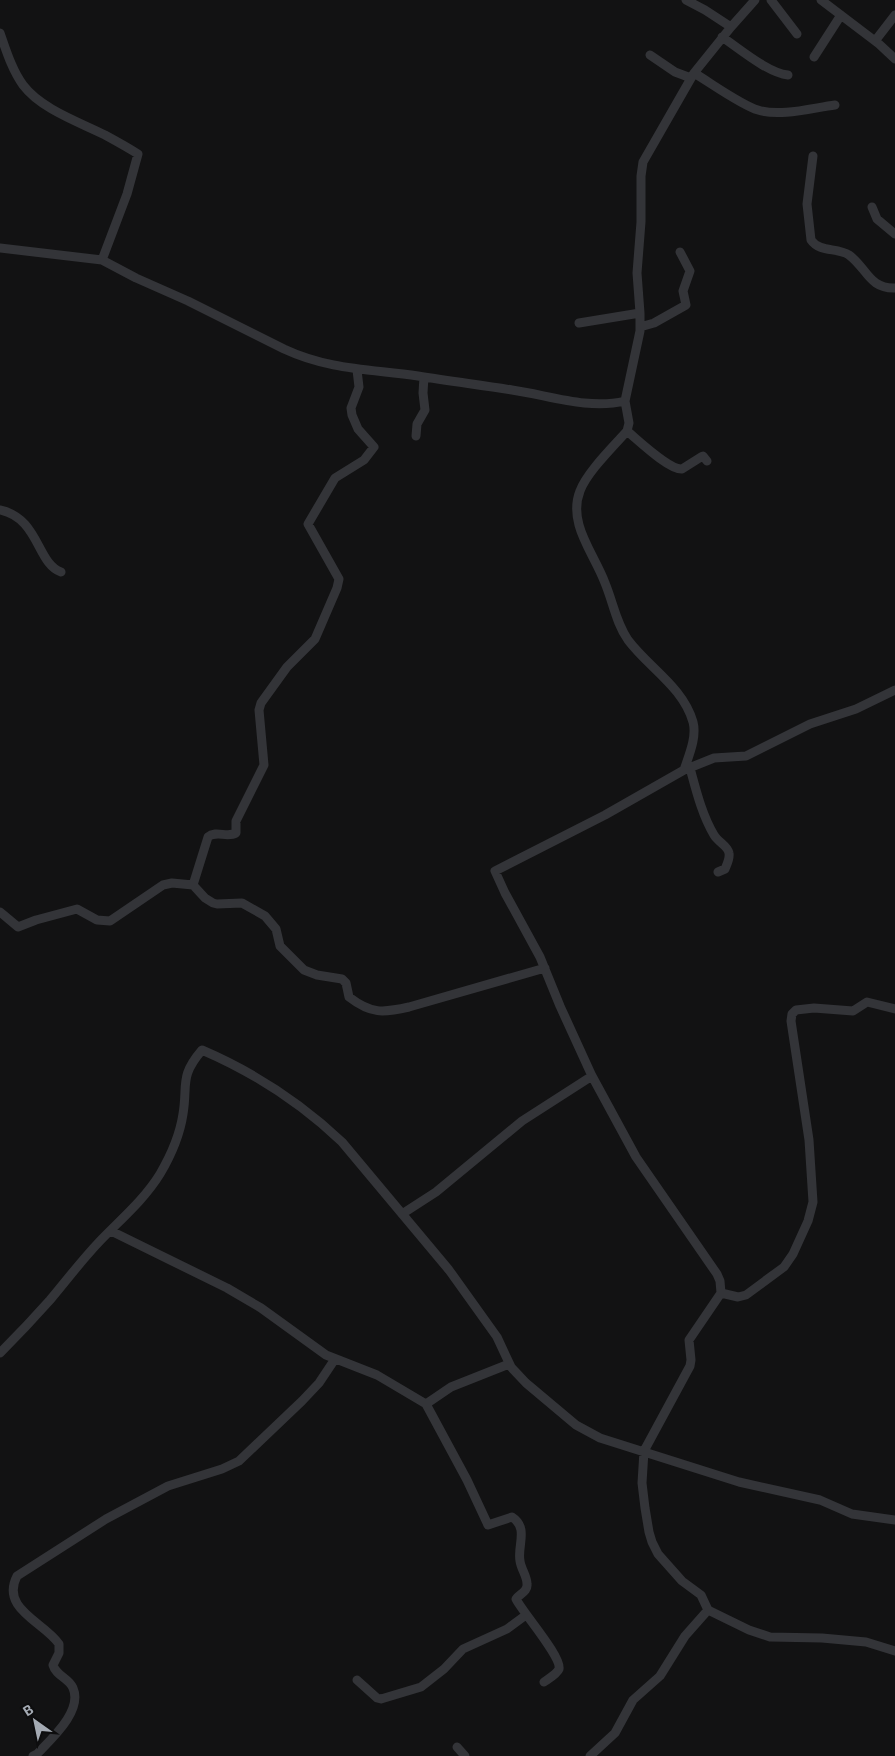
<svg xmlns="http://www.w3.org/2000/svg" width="895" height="1756" font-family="'Exo 2',sans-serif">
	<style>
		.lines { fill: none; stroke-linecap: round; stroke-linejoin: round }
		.minor { stroke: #333438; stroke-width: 9 }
	</style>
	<rect width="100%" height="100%" fill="#121213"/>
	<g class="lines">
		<path class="minor" d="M686,0L705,10L731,27
			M771,0L797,34
			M821,0L879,44L895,59
			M0,33C6,50 12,70 23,85C41,109 79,122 105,135C116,141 127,147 138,154L127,194L102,260
			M722,37C740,49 768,73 788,75
			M875,41L895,15
			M650,55L675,72L691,78
			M814,57L841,15
			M694,73C711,83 741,105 758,110C780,117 812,108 835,105
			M813,156L807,204L811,240C820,253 837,247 849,255C867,268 869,289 895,288
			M872,207L877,219L895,234
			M0,248L102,260L136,278L188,301L284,349C329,370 370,369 418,376C449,381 480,385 512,390C548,395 588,410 625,401L640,331V313L637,273L641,222V176L643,162L694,73L731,27L755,0
			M579,323L640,313
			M640,327L654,323L686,305L683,291L690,271L680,252
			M625,401L629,423L627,431C613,447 587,472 580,491C576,501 576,514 579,525C584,544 598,564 605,583C613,602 616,623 628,640C649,668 683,687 693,722C697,737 689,755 684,770L605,815L495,871L505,893L540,957L560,1006L592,1076L636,1157L717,1274L720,1281L721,1293L689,1340L691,1360L690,1366L644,1451L642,1483L645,1508L649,1532L652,1542L658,1554L682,1581L701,1595L708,1610L749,1630L770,1637L822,1638L866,1642L895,1651
			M627,431C638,440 669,470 682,469L701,457L703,456L707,461
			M416,436L417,424L425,410L423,393L424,377
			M0,510C39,518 37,564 61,572
			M690,768C696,790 702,815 714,835C718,842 728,846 729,853C730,859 727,864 725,869L718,872
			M684,770L714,758L746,756L810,724L856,709L895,690
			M193,885L208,837C216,830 227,838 236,833V821L264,765L259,710L261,703L287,667L315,639L337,588L339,579L308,524L335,478L364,460L374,447L358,429L352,415L351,408L359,387L357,370
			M0,912L18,927L36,920L77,909L97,920L110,921L163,885L172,883L193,885L205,898L213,903L217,904L242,903L265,916L276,929L280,946L304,970L317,975L342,979L346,983L349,997C371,1014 383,1013 409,1007L545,968
			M402,1214L436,1192L522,1121L592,1076
			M111,1231L227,1288L261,1308L326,1355L377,1375L426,1404L467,1480L488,1525L512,1517C529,1528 517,1546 520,1561C521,1569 527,1576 527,1584C528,1592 519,1594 516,1599C523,1613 562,1657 559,1669C557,1674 548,1679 544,1682
			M721,1293L738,1297L746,1295L784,1267L793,1254L808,1221L813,1202L809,1140L791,1021L792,1014L796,1010L814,1008L853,1011L867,1002L895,1009
			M0,1353C17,1336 34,1318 50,1300C66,1281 81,1261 99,1242C120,1220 144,1200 160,1174C170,1157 180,1134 183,1114C188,1084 179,1077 202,1050C253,1072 302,1104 342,1142L449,1270L497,1337L511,1367L526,1383L576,1425L600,1438L739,1482L820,1500L852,1514L895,1520
			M426,1404L451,1387L509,1364
			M357,1680L377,1698L381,1699L421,1687L444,1669L463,1649L507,1629L526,1615
			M457,1747L465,1756
			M33,1756L37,1754C51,1739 83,1711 73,1688C69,1678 56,1676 53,1665L59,1653V1644C44,1622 0,1609 17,1576L106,1519L168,1486L222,1469L239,1461L302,1401L319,1383L335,1359
			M590,1756L615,1733L633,1700L660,1676L685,1636L708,1610"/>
	</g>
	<g transform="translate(35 1721) rotate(327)" stroke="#0d0d0e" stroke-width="4" paint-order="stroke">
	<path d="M0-4L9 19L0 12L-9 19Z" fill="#a4aab3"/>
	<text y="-8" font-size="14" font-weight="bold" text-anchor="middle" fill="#a4aab3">B</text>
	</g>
</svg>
